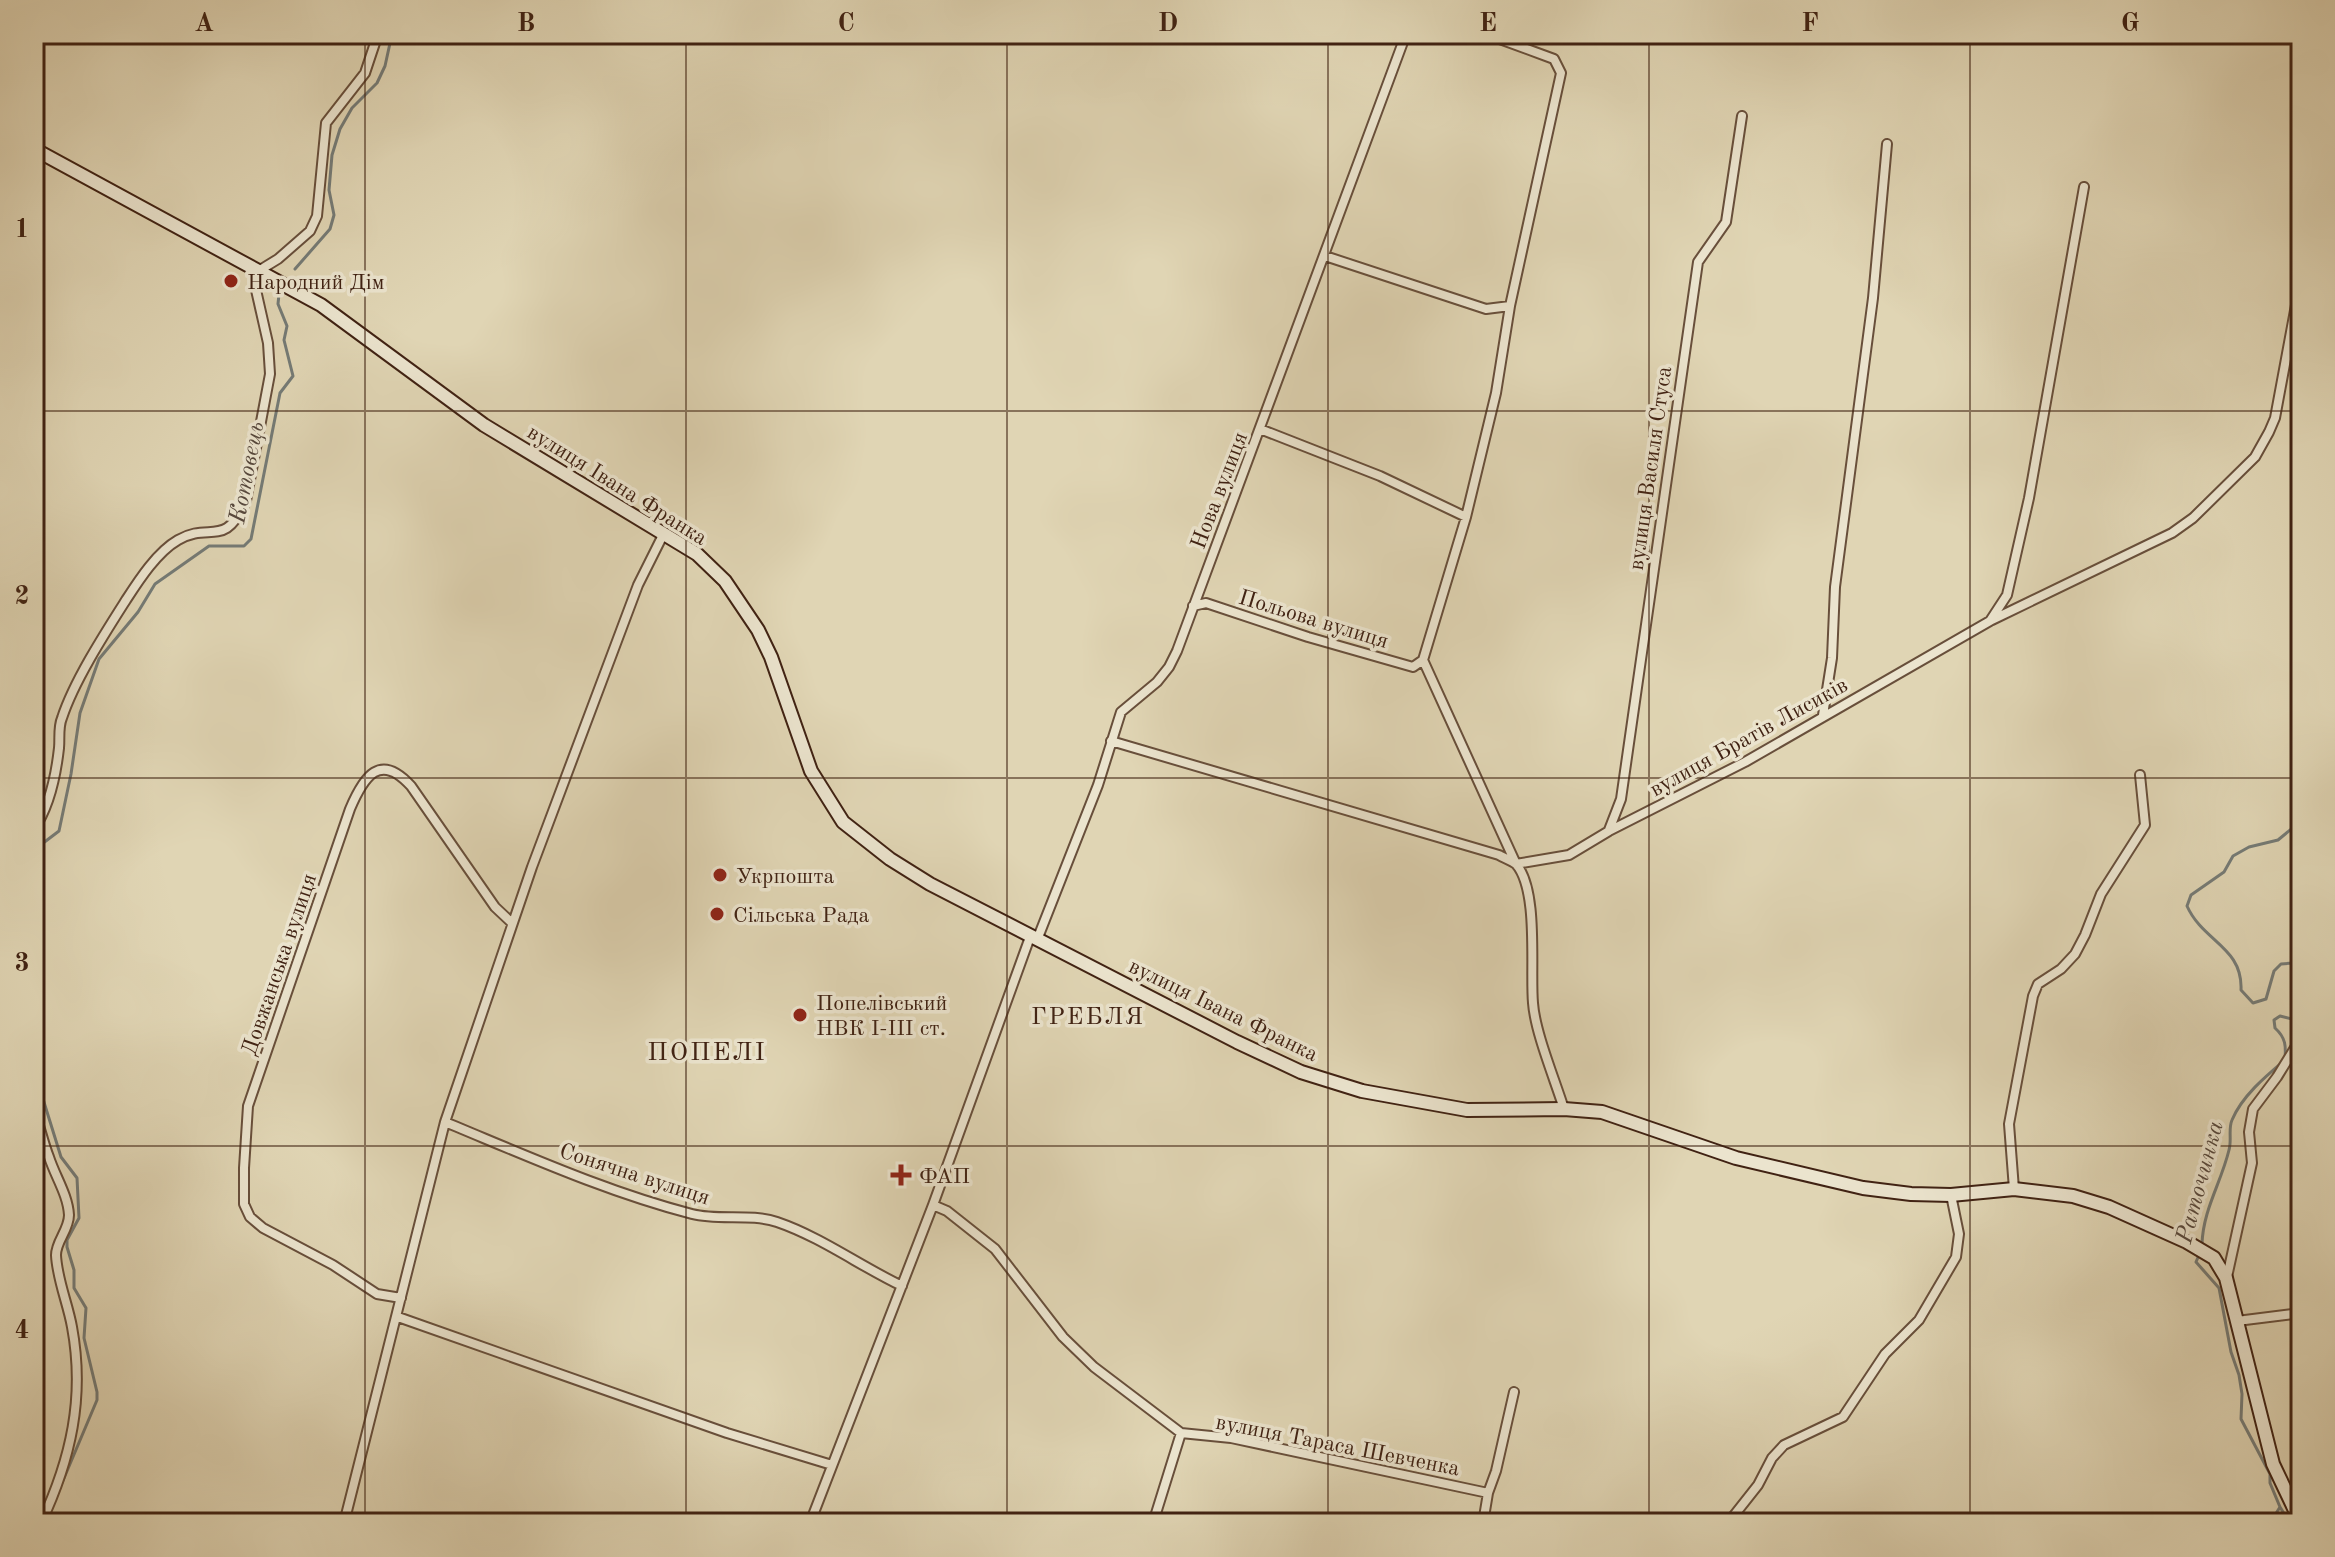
<svg xmlns="http://www.w3.org/2000/svg" width="2335" height="1557" font-family="'Old Standard TT',serif">
	<style>
		.lines { fill: none; stroke-linecap: round; stroke-linejoin: round }
		.stream { stroke: #757b76; stroke-width: 3 }
		.minor-casing { stroke: #684f3b; stroke-width: 12 }
		.secondary-casing { stroke: #402213; stroke-width: 16 }
		.minor { stroke: #ebe4ce; stroke-width: 8 }
		.secondary { stroke: #ebe4ce; stroke-width: 12 }
		.grid { fill: none; stroke: #402213; stroke-width: 2; stroke-opacity: 0.55 }
		.poi-dot { fill: #8f2418; stroke: #ebe4ce; stroke-width: 3 }
		.labels { text-anchor: middle; stroke-width: 7; stroke-linejoin: round; paint-order: stroke }
		.poi-label { font-size: 22px; fill: #402213; stroke: #ebe4ce; text-anchor: start }
		.street-label { font-size: 22px; fill: #402213; stroke: #ebe4ce }
		.water-label { font-size: 24px; font-style: italic; fill: #56473c; stroke: #ebe4ce }
		.neighbourhood-label { font-size: 24px; letter-spacing: 2px; fill: #402213; stroke: #ebe4ce }
		.quarter-label { font-size: 26px; letter-spacing: 2px; fill: #402213; stroke: #ebe4ce }
		.neatline { fill: none; stroke: #402213; stroke-width: 3 }
		.grid-label { font-size: 26px; text-anchor: middle; font-weight: bold; fill: #402213 }
	</style>
	<rect width="100%" height="100%" fill="#e0d5b4"/>
	<filter id="stains"><feTurbulence type="fractalNoise" baseFrequency=".0025" numOctaves="4"/><feColorMatrix values="0 0 0 0 .2 0 0 0 0 .09 0 0 0 0 .02 0 0 0 .5 -.17"/></filter>
	<radialGradient id="worn" r=".72"><stop offset=".6" stop-color="#630" stop-opacity="0"/><stop offset="1" stop-color="#630" stop-opacity=".3"/></radialGradient>
	<g class="lines">
		<path class="stream" d="M295,269L330,229L334,215L329,190L332,155L340,129L352,108L377,83L385,66L392,34
			M2301,821L2278,840L2249,847L2233,856L2224,872L2191,895L2187,906C2203,942 2243,947 2241,990L2253,1003L2266,999L2274,971L2281,964L2293,963L2301,971
			M34,850L59,831L71,774L80,713L99,659L138,612L155,584L209,546H244L251,539L280,393L293,376L284,340L287,326L278,304L279,294
			M34,1070L61,1157L77,1178L79,1218L67,1240V1247L74,1270V1288L86,1308L84,1338L97,1392V1400L59,1490
			M2202,1244C2203,1210 2221,1183 2229,1150C2232,1140 2228,1129 2232,1120C2242,1096 2266,1076 2285,1060C2286,1046 2286,1038 2275,1028L2274,1020L2280,1016L2296,1020L2301,1015
			M2199,1255L2196,1262L2219,1288L2231,1352L2239,1375L2242,1394L2241,1419L2270,1474V1483L2280,1507L2270,1523
			M2280,1507L2290,1523"/>
		<g class="minor-casing">
			<path id="minor" d="M1486,34L1554,59L1561,73L1510,306L1496,393L1466,517L1423,660L1516,864L1569,855L1609,831L1745,762L1990,621L2007,595L2029,498L2084,187
				M1325,256L1486,309L1510,306
				M1260,429L1380,476L1466,517
				M1193,606L1206,603L1308,637L1413,667L1423,660
				M1992,620L2172,533L2193,518L2255,457L2269,432L2275,418L2301,278
				M1823,715L1832,658L1835,587L1873,298L1887,144
				M1111,741L1499,855C1504,858 1512,861 1516,864C1539,890 1530,970 1533,1003C1535,1032 1555,1080 1564,1109
				M34,829C50,806 56,775 59,748C60,738 58,727 62,718C74,681 105,633 126,600C139,580 157,552 178,540C210,521 224,550 246,501L270,374L268,343L256,290L260,270L278,259L310,231L317,216L326,123L365,73L378,34
				M1609,830L1621,799L1698,262L1726,222L1742,116
				M1037,940L1098,785L1121,712L1157,682L1169,667L1177,651L1406,34
				M34,1111C40,1126 43,1142 49,1157C55,1176 68,1195 69,1215C69,1230 56,1241 56,1255C57,1279 68,1304 72,1327C85,1397 71,1459 41,1523
				M445,1122C525,1155 607,1192 692,1214C719,1221 750,1213 777,1222C821,1237 860,1266 902,1286
				M2014,1189L2009,1124L2033,996L2038,984L2061,969L2075,954L2085,935L2101,894L2145,825L2140,775
				M933,1205L947,1211L995,1249L1063,1337L1094,1367L1181,1433L1231,1438L1488,1493
				M2227,1277L2252,1163L2249,1132L2253,1109L2277,1077L2301,1038
				M401,1298L377,1294L333,1265L263,1228L250,1217L244,1204V1168L248,1106L350,809C364,776 380,752 411,786L495,907L512,923
				M398,1317L727,1433L832,1465
				M2237,1321L2301,1313
				M344,1523L445,1122L532,867L638,585L664,533
				M810,1523L933,1205L1030,937
				M1153,1523L1181,1433
				M1483,1523L1488,1493L1496,1471L1514,1392
				M1728,1523L1758,1485L1772,1458L1784,1445L1843,1417L1885,1354L1919,1320L1956,1257L1959,1234L1951,1195"/>
		</g>
		<g class="secondary-casing">
			<path id="secondary" d="M34,149L321,305L484,425L697,554L725,581L758,630L771,657L811,771L843,822L890,859L930,884L1237,1042L1301,1072L1362,1091L1467,1110L1564,1109L1602,1112L1736,1158L1863,1188L1911,1194L1951,1195L2014,1189L2073,1196L2109,1207L2187,1242L2214,1258L2226,1278L2273,1464L2301,1523"/>
		</g>
		<use href="#minor" class="minor"/>
		<use href="#secondary" class="secondary"/>
	</g>
	<path class="grid" d="M365,34V1523M686,34V1523M1007,34V1523M1328,34V1523M1649,34V1523M1970,34V1523M34,411H2301M34,778H2301M34,1146H2301"/>
	<g class="poi-dot">
		<circle cx="231" cy="281" r="8"/>
		<circle cx="720" cy="875" r="8"/>
		<circle cx="717" cy="914" r="8"/>
		<circle cx="800" cy="1015" r="8"/>
		<path d="M897 1163h8v8h8v8h-8v8h-8v-8h-8v-8h8z"/>
	</g>
	<g class="labels">
		<g class="poi-label">
			<text x="247" y="289">Народний Дім</text>
			<text x="736" y="883">Укрпошта</text>
			<text x="733" y="922">Сільська Рада</text>
			<text x="816" y="1010">Попелівський<tspan x="816" dy="25">НВК І-ІІІ ст.</tspan></text>
			<text x="919" y="1183">ФАП</text>
		</g>
		<g class="street-label">
			<text transform="translate(1649 468) rotate(-82)" y="8">вулиця Василя Стуса</text>
			<text transform="translate(618 484) rotate(32)" y="8">вулиця Івана Франка</text>
			<text transform="translate(1218 490) rotate(-69)" y="8">Нова вулиця</text>
			<text transform="translate(1314 618) rotate(17)" y="8">Польова вулиця</text>
			<text transform="translate(1748 736) rotate(-29)" y="8">вулиця Братів Лисиків</text>
			<text transform="translate(278 964) rotate(-71)" y="8">Довжанська вулиця</text>
			<text transform="translate(1224 1009) rotate(26)" y="8">вулиця Івана Франка</text>
			<text transform="translate(635 1173) rotate(18)" y="8">Сонячна вулиця</text>
			<text transform="translate(1338 1444) rotate(11)" y="8">вулиця Тараса Шевченка</text>
		</g>
		<g class="water-label">
			<text transform="translate(246 472) rotate(-79)" y="8">Котовець</text>
			<text transform="translate(2199 1182) rotate(-75)" y="8">Раточинка</text>
		</g>
		<g class="neighbourhood-label">
			<text x="1088" y="1024">ГРЕБЛЯ</text>
		</g>
		<g class="quarter-label">
			<text x="707" y="1060">ПОПЕЛІ</text>
		</g>
	</g>
	<rect width="2335" height="1557" fill="none" stroke="#e0d5b4" stroke-width="88"/>
	<rect x="44" y="44" width="2247" height="1469" class="neatline"/>
	<g class="grid-label">
		<text x="204" y="31">A</text>
		<text x="526" y="31">B</text>
		<text x="846" y="31">C</text>
		<text x="1168" y="31">D</text>
		<text x="1488" y="31">E</text>
		<text x="1810" y="31">F</text>
		<text x="2130" y="31">G</text>
		<text x="22" y="237">1</text>
		<text x="22" y="604">2</text>
		<text x="22" y="971">3</text>
		<text x="22" y="1338">4</text>
	</g>
	<rect width="100%" height="100%" filter="url(#stains)"/>
	<rect width="100%" height="100%" fill="url(#worn)"/>
</svg>
